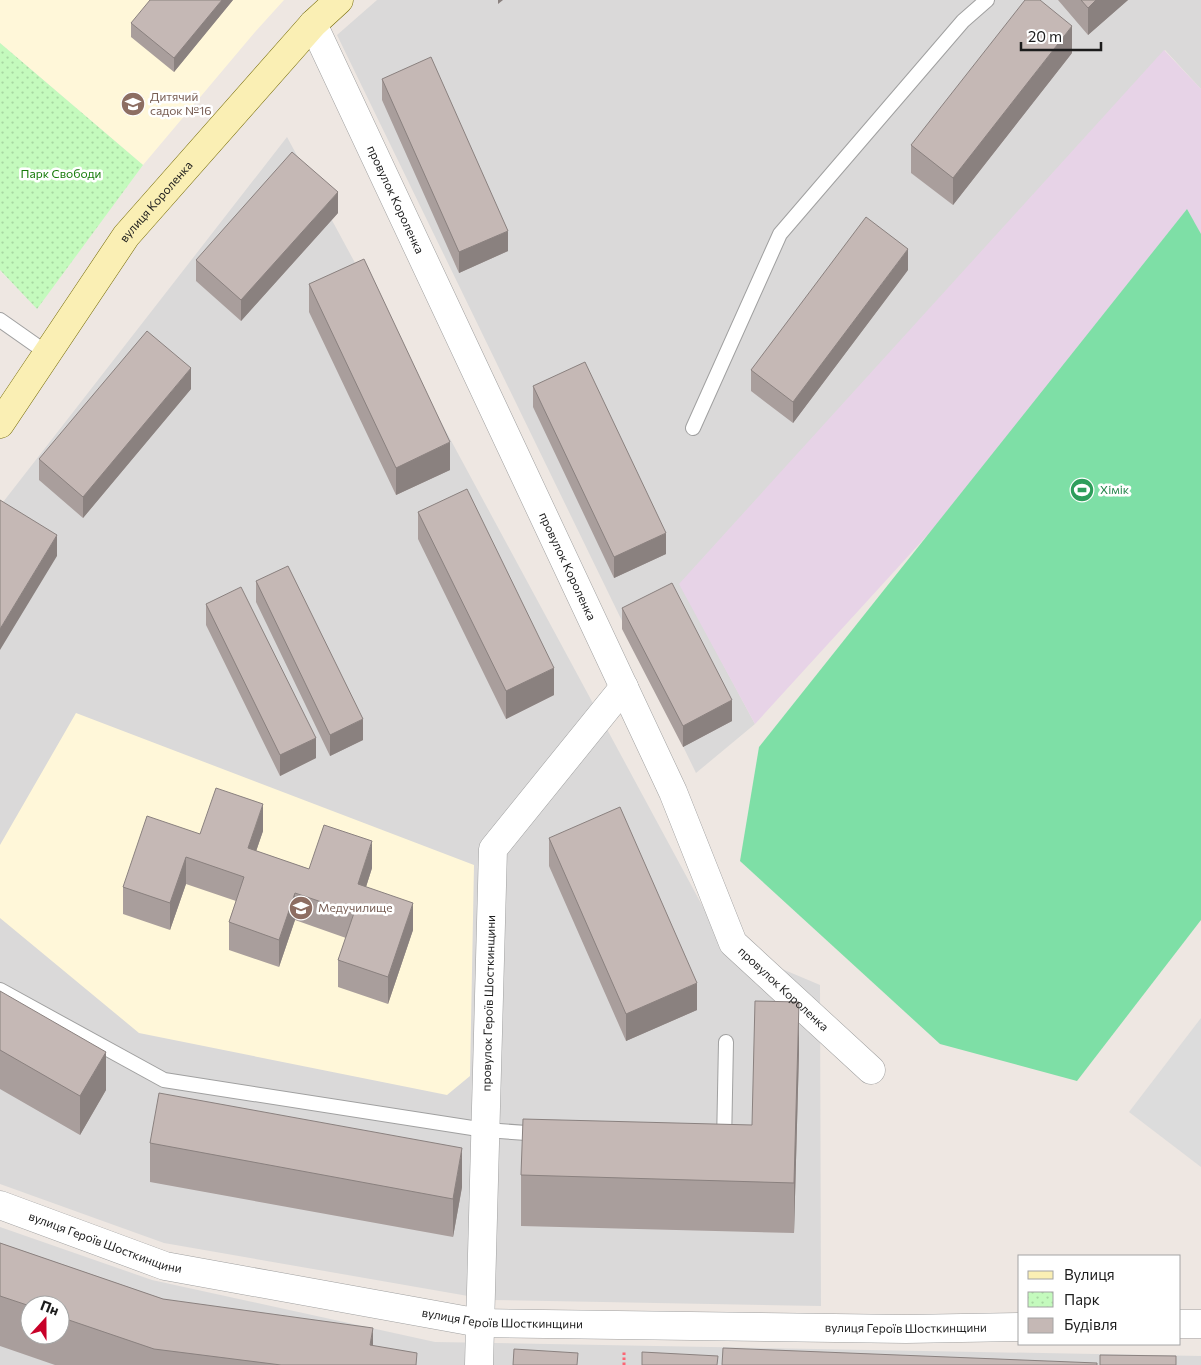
<svg xmlns="http://www.w3.org/2000/svg" width="1201" height="1365" font-family="Commissioner,sans-serif">
	<style>
		.residential { fill: #dad9d9; fill-rule: evenodd }
		.industrial { fill: #e7d3e7 }
		.education { fill: #fff7d9 }
		.park { fill: url(#park-dots) }
		.pitch { fill: #7edfa6 }
		.parking { fill: #dcdcdc }
		.lines { fill: none; stroke-linecap: round; stroke-linejoin: round }
		.lane-casing { stroke: #a0a0a0; stroke-width: 16 }
		.street-casing { stroke: #a0a0a0; stroke-width: 29 }
		.secondary-casing { stroke: #736903; stroke-width: 29 }
		.path { stroke: #fb6574; stroke-width: 3; stroke-dasharray: 2.5 2.5; stroke-linecap: butt }
		.lane { stroke: #fff; stroke-width: 14 }
		.street { stroke: #fff; stroke-width: 28 }
		.secondary { stroke: #faefb4; stroke-width: 28 }
		.wall { fill: #a99e9c; fill-rule: evenodd }
		.shaded-wall { fill: #8a817f }
		.building { fill: #c5b8b5; stroke: #8a817f }
		.labels { text-anchor: middle; stroke-width: 5; stroke-linejoin: round; paint-order: stroke }
		.education-label { font-size: 12px; fill: #785e54; stroke: #fff; text-anchor: start }
		.park-label { font-size: 12px; fill: #177b0a; stroke: #fff }
		.street-label { font-size: 12px; fill: #1c1c1c; stroke: #fff }
		.leisure-label { font-size: 12px; fill: #27864d; stroke: #fff; text-anchor: start }
	</style>
	<defs>
		<pattern id="park-dots" width="8" height="8" patternUnits="userSpaceOnUse" patternTransform="scale(1.25)"><rect width="8" height="8" fill="#c4fabd"/><path d="M2 2h.1M6 6h.1" fill="none" stroke="#a8d6a2" stroke-width="1.8" stroke-linecap="round"/></pattern>
	</defs>
	<rect width="100%" height="100%" fill="#eee7e2"/>
	<path class="residential" d="M377,0H1201V89L1165,50L680,584L755,724L696,773L337,35Z
		M287,137L723,944L820,985L821,1306L491,1300L164,1243L0,1184V506Z
		M0,1227L152,1280L435,1342L1201,1356V1365H0ZM30,1305H60V1335H30Z"/>
	<path class="industrial" d="M1164,50L1201,89V311L1089,358L755,724L679,584Z"/>
	<path class="education" d="M0,0H284L255,32L143,165L0,43Z
		M76,713L474,865L470,1076L447,1095L139,1033L0,918V845Z"/>
	<path class="park" d="M0,43L143,165L37,309L0,270Z"/>
	<path class="pitch" d="M1187,209L1201,234V920L1077,1081L940,1044L740,861L759,747Z"/>
	<path class="parking" d="M1201,1018V1167L1129,1112Z"/>
	<g class="lines">
		<g class="lane-casing">
			<path id="lane" d="M0,320L47,353
				M693,428L780,234L963,21L987,0
				M0,990L164,1080L485,1130L541,1134
				M724,1144L726,1042"/>
		</g>
		<g class="street-casing">
			<g id="street">
				<path id="s1" d="M313,24L673,792L733,943L871,1070"/>
				<path id="s2" d="M0,1205L165,1266L480,1323L906,1329L1020,1327"/>
				<path d="M1180,1324H1201"/>
				<path id="s3" d="M479,1365L493,849L624,687"/>
			</g>
		</g>
		<g class="secondary-casing">
			<g id="secondary">
				<path id="s4" d="M0,424L126,236L313,24L339,0"/>
			</g>
		</g>
		<path class="path" d="M624,1365V1351"/>
		<use href="#lane" class="lane"/>
		<use href="#street" class="street"/>
		<use href="#secondary" class="secondary"/>
	</g>
	<path class="wall" d="M233,0L174,72L131,37V23Z
		M1058,0H1128L1088,35Z
		M1072,53L953,205L911,173V145Z
		M382,79L508,251L459,273L382,100Z
		M338,213L241,321L196,281V260Z
		M908,270L793,423L751,391V370Z
		M309,284L450,470L396,495L309,312Z
		M533,386L666,554L614,578L533,407Z
		M191,389L83,518L39,480V459Z
		M418,512L554,695L506,719L418,539Z
		M256,581L363,740L330,756L256,602Z
		M206,604L316,758L280,776L206,625Z
		M622,608L732,721L683,747L622,629Z
		M263,831L256,851L309,869L372,868L366,887L413,930L388,1004L338,987V960L346,938L295,920L279,967L229,950V922L236,901L186,884L170,930L123,914V887L200,834Z
		M549,838L697,1010L626,1041L549,866Z
		M0,991L106,1090L80,1135L0,1089Z
		M799,1052L794,1233L521,1226V1175L752,1125Z
		M150,1143L462,1187L453,1237L150,1182Z
		M0,1243L163,1299L373,1346L417,1365H55L0,1346ZM30,1305H60V1335H30Z"/>
	<path class="shaded-wall" d="M222,0H233L174,72V58Z
		M498,0H503L498,4Z
		M1096,0H1128L1088,35V8Z
		M1072,26V53L953,205V178Z
		M338,192V213L241,321V300Z
		M508,231V251L459,273V252Z
		M908,249V270L793,423V402Z
		M191,368V389L83,518V497Z
		M450,442V470L396,495V468Z
		M666,533V554L614,578V557Z
		M57,535V556L0,650V629Z
		M554,668V695L506,719V691Z
		M732,700V721L683,747V726Z
		M363,719V740L330,756V735Z
		M316,738V758L280,776V755Z
		M263,804V831L248,875V848Z
		M372,841V868L358,912V884Z
		M186,857V884L170,930V903Z
		M295,893V920L279,967V940Z
		M413,903V930L388,1004V977Z
		M697,983V1010L626,1041V1014Z
		M799,1002V1052L794,1233V1183Z
		M106,1052V1090L80,1135V1096Z
		M462,1148V1187L453,1237V1199Z
		M373,1328V1365L370,1345Z"/>
	<path class="building" d="M150,0H222L174,58L131,23Z
		M1025,0H1040L1072,26L953,178L911,145Z
		M1081,0H1096L1088,8Z
		M431,57L508,231L459,252L382,79Z
		M292,152L338,192L241,300L196,260Z
		M866,217L908,249L793,402L751,370Z
		M364,259L450,442L396,468L309,284Z
		M147,331L191,368L83,497L39,459Z
		M585,362L666,533L614,557L533,386Z
		M467,489L554,668L506,691L418,512Z
		M0,500L57,535L0,629Z
		M288,566L363,719L330,735L256,581Z
		M672,583L732,700L683,726L622,608Z
		M241,587L316,738L280,755L206,604Z
		M216,788L263,804L248,848L309,869L324,825L372,841L358,884L413,903L388,977L338,960L354,913L295,893L279,940L229,922L244,877L186,857L170,903L123,887L147,816L200,834Z
		M620,807L697,983L626,1014L549,838Z
		M0,991L106,1052L80,1096L0,1050Z
		M755,1001L799,1002L794,1183L521,1175L523,1119L752,1125Z
		M159,1093L462,1148L453,1199L150,1143Z
		M0,1243L163,1299L373,1328L370,1345L417,1353L416,1365H281L154,1349L60,1317V1305H30V1306L0,1296Z
		M723,1348L1097,1363V1365H722Z
		M514,1349L578,1353L577,1365H513Z
		M642,1352L718,1356L717,1365H642Z
		M1100,1355L1176,1356V1365H1100Z"/>
	<defs>
		<g id="school-disc" transform="scale(1.25)"><circle r="9.5" fill="#8d6e63" stroke="#fff"/><path d="M0-5L7-2L0 1L-7-2ZM-4 1L0 2.5L4 1V4Q0 6-4 4Z" fill="#fff"/></g>
		<g id="stadium-disc" transform="scale(1.25)"><circle r="9.5" fill="#2e9e5b" stroke="#fff"/><path d="M0-5a6.5 5 0 1 0 0 10a6.5 5 0 1 0 0-10ZM-3.5-1.8h7v3.6h-7Z" fill="#fff"/></g>
		<g id="university-disc" transform="scale(1.25)"><circle r="9.5" fill="#8d6e63" stroke="#fff"/><path d="M0-5L7-2L0 1L-7-2ZM-4 1L0 2.5L4 1V4Q0 6-4 4Z" fill="#fff"/></g>
	</defs>
	<g fill-rule="evenodd">
		<use href="#school-disc" x="133" y="104"/>
		<use href="#stadium-disc" x="1082" y="490"/>
		<use href="#university-disc" x="301" y="908"/>
	</g>
	<g class="labels">
		<g class="education-label">
			<text x="150" y="101">Дитячий<tspan x="150" dy="14">садок №16</tspan></text>
			<text x="318" y="912">Медучилище</text>
		</g>
		<g class="park-label">
			<text x="61" y="178">Парк Свободи</text>
		</g>
		<g class="street-label">
			<text dy="4" stroke="none"><textPath href="#s1" startOffset="194">провулок Короленка</textPath></text>
			<text dy="4" stroke="none"><textPath href="#s4" startOffset="272">вулиця Короленка</textPath></text>
			<text dy="4" stroke="none"><textPath href="#s1" startOffset="599">провулок Короленка</textPath></text>
			<text dy="4" stroke="none"><textPath href="#s1" startOffset="1079">провулок Короленка</textPath></text>
			<text dy="4" stroke="none"><textPath href="#s3" startOffset="362">провулок Героїв Шосткинщини</textPath></text>
			<text dy="4" stroke="none"><textPath href="#s2" startOffset="112">вулиця Героїв Шосткинщини</textPath></text>
			<text dy="4" stroke="none"><textPath href="#s2" startOffset="518">вулиця Героїв Шосткинщини</textPath></text>
			<text dy="4" stroke="none"><textPath href="#s2" startOffset="922">вулиця Героїв Шосткинщини</textPath></text>
		</g>
		<g class="leisure-label">
			<text x="1100" y="494">Хімік</text>
		</g>
	</g>
	<rect x="1018" y="1255" width="162" height="90" fill="#ffffff" stroke="#a4a4a4"/>
	<rect x="1028" y="1271" width="25" height="8" fill="#faefb4" stroke="#a4a4a4"/>
	<text x="1064" y="1280" font-size="15" fill="#1c1c1c">Вулиця</text>
	<rect x="1028" y="1292" width="25" height="15" fill="url(#park-dots)" stroke="#a4a4a4"/>
	<text x="1064" y="1305" font-size="15" fill="#1c1c1c">Парк</text>
	<rect x="1028" y="1318" width="25" height="15" fill="#c5b8b5" stroke="#a4a4a4"/>
	<text x="1064" y="1330" font-size="15" fill="#1c1c1c">Будівля</text>
	<g transform="translate(45 1320) rotate(21)"><circle r="24" fill="#ffffff" stroke="#a4a4a4"/>
	<path d="M0-4L9 19L0 12L-9 19Z" fill="#c80028"/>
	<text y="-8" font-size="14" font-weight="bold" text-anchor="middle" fill="#1c1c1c">Пн</text>
	</g>
	<path d="M1021 42v8h80v-8" fill="none" stroke="#1c1c1c" stroke-width="2.5"/>
	<text x="1028" y="42" font-size="15" fill="#1c1c1c" stroke="#ffffff" stroke-width="4" paint-order="stroke">20 m</text>
</svg>
